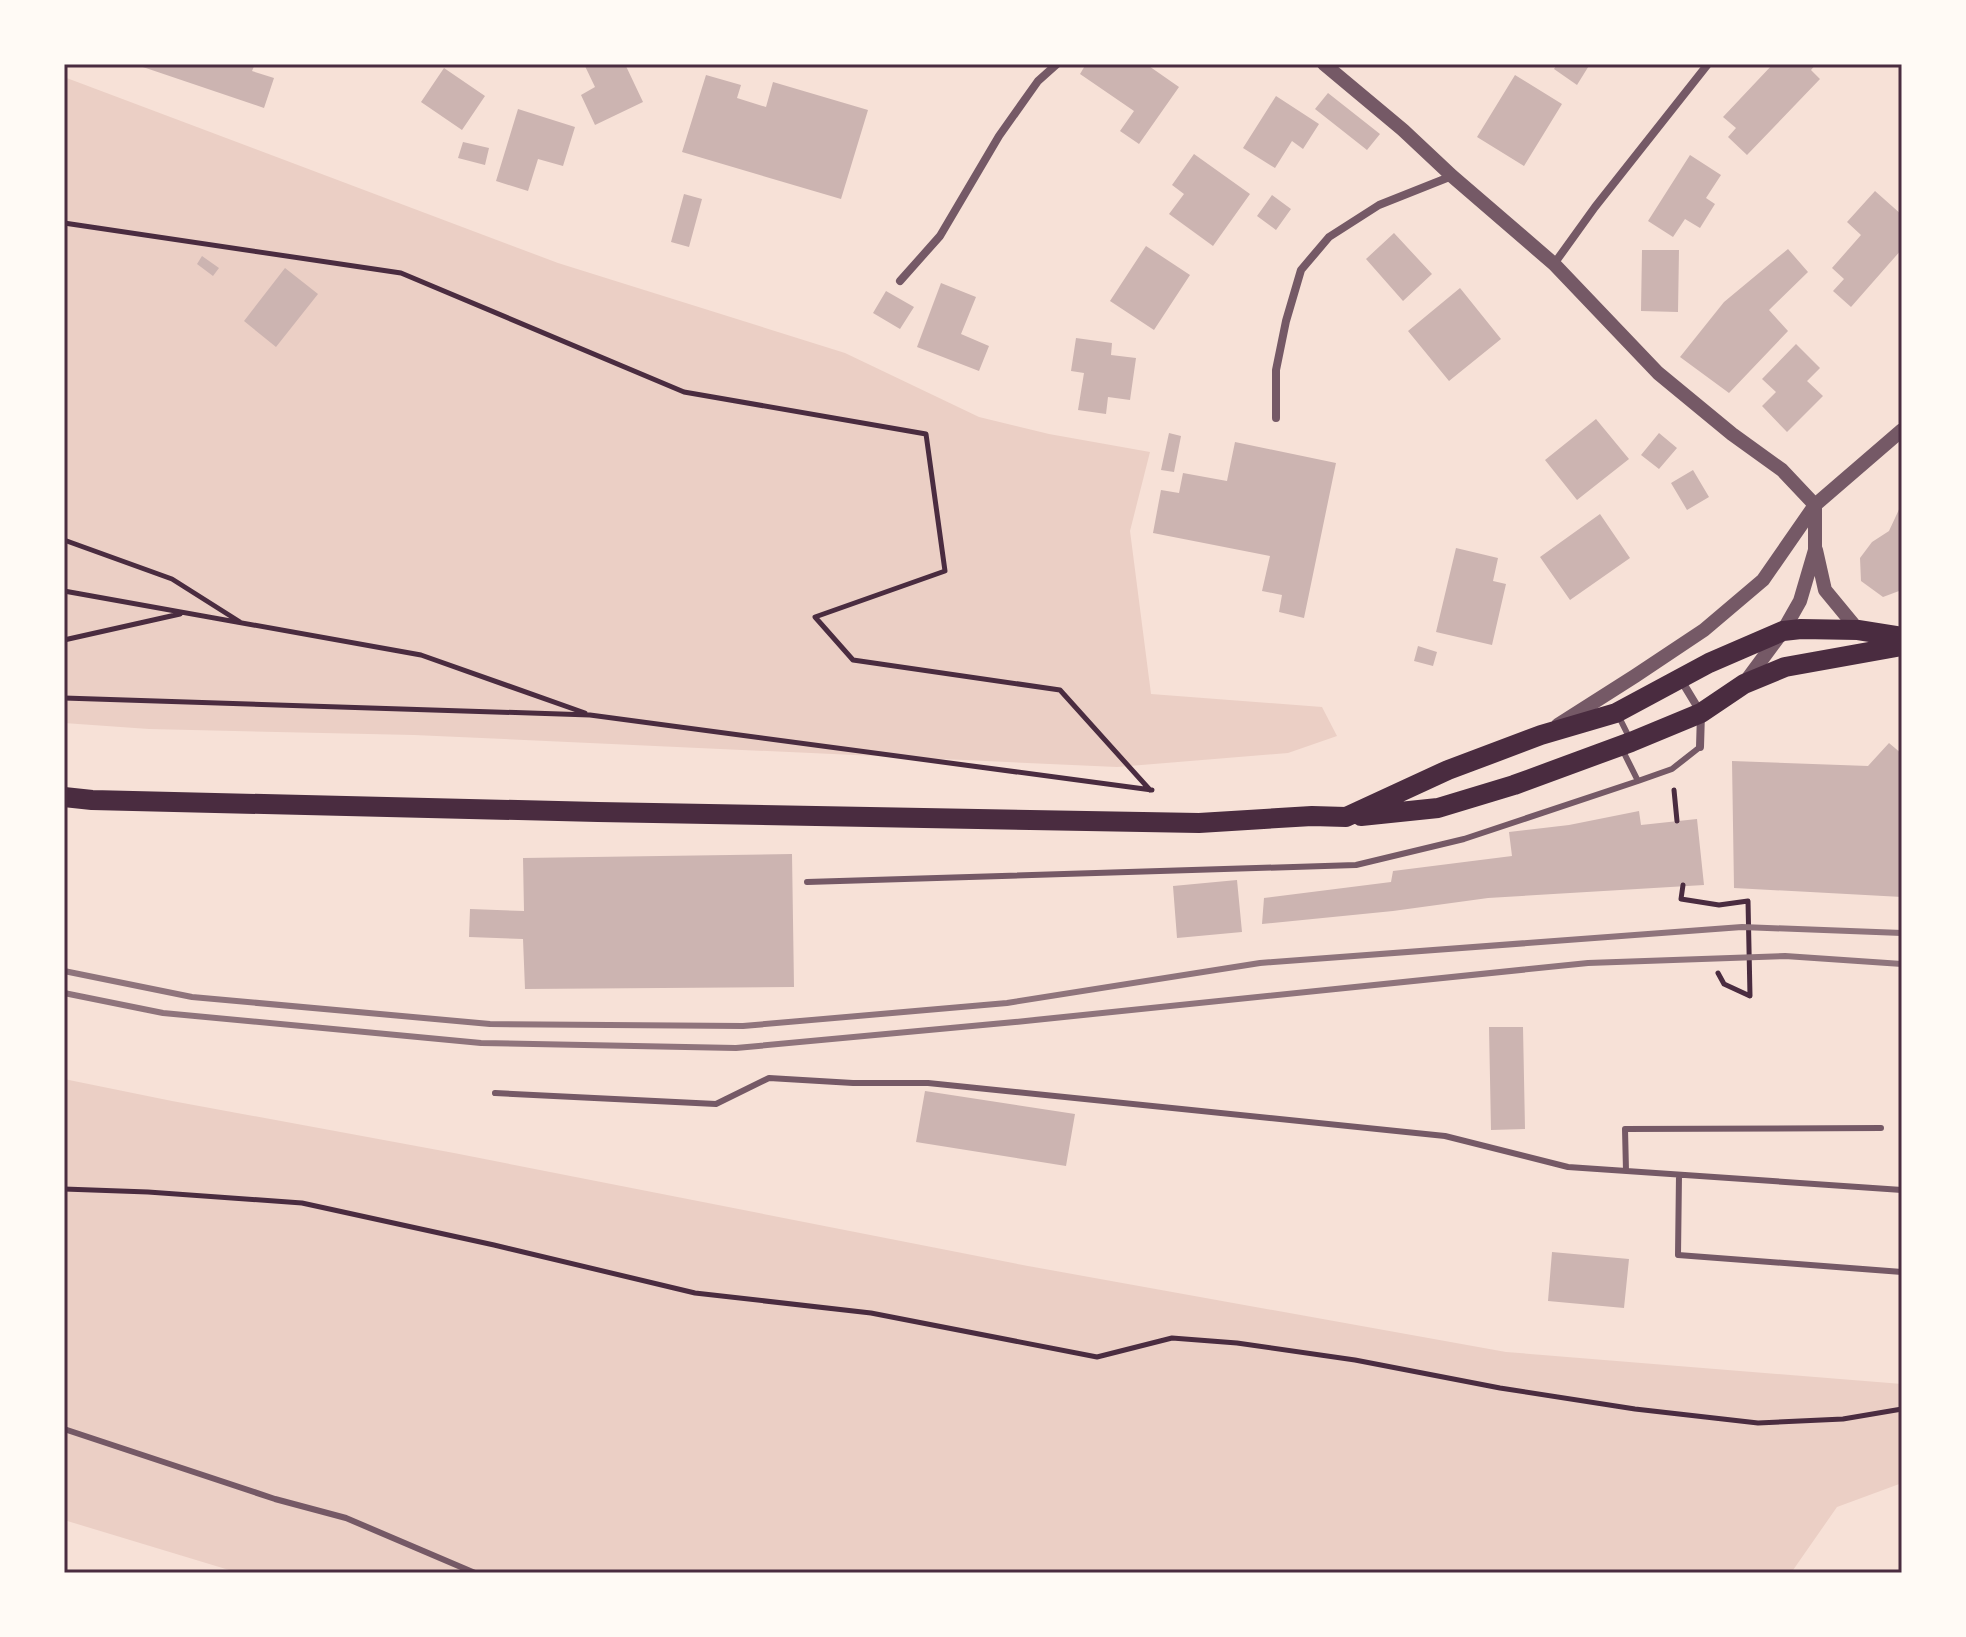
<svg xmlns="http://www.w3.org/2000/svg" width="1966" height="1637" font-family="Figtree,sans-serif">
	<style>
		.green { fill: #ebcfc5 }
		.building { fill: #ccb4b1 }
		.lines { fill: none; stroke-linecap: round; stroke-linejoin: round }
		.path { stroke: #4a2c40; stroke-width: 5 }
		.service { stroke: #755966; stroke-width: 6 }
		.minor { stroke: #755966; stroke-width: 8 }
		.tertiary { stroke: #755966; stroke-width: 14 }
		.primary { stroke: #4a2c40; stroke-width: 20 }
		.rail { stroke: #8f747c; stroke-width: 6 }
		.neatline { fill: none; stroke: #4a2c40; stroke-width: 3 }
	</style>
	<rect width="100%" height="100%" fill="#f7e1d7"/>
	<path class="green" d="M64,77L558,263L845,353L979,417L1049,434L1150,452L1130,531L1151,694L1322,707L1337,736L1288,753L1117,767L414,735L149,729L64,723Z
		M64,1079L172,1101L454,1153L1028,1266L1506,1352L1902,1384V1483L1837,1507L1791,1573H239L64,1520Z"/>
	<path class="building" d="M134,64H255L252,71L274,78L264,108Z
		M584,64H625L643,102L595,125L581,95L595,87Z
		M1086,64H1146L1179,87L1139,144L1120,131L1134,111L1080,74Z
		M1557,64H1590L1577,85L1554,69Z
		M1773,64H1816L1811,70L1820,79L1747,155L1728,137L1736,128L1723,117Z
		M444,68L485,96L462,130L421,102Z
		M706,75L741,85L737,98L766,107L773,82L868,110L841,199L682,152Z
		M1515,75L1562,104L1524,166L1477,137Z
		M1328,93L1380,134L1367,150L1315,109Z
		M1276,96L1319,124L1303,149L1292,141L1275,168L1243,148Z
		M518,109L575,127L563,166L538,159L528,191L496,181Z
		M463,142L489,148L485,165L458,158Z
		M1194,154L1250,194L1213,246L1169,214L1184,194L1172,185Z
		M1690,155L1721,175L1706,198L1715,204L1700,228L1685,219L1673,237L1648,221Z
		M1875,191L1902,215V249L1851,307L1833,291L1844,279L1832,268L1861,235L1847,222Z
		M684,194L702,199L689,247L671,242Z
		M1272,195L1291,209L1276,230L1257,216Z
		M1394,233L1432,274L1403,301L1366,259Z
		M1146,246L1190,275L1154,330L1110,301Z
		M1788,249L1808,272L1769,310L1788,331L1729,393L1680,357L1724,302Z
		M1642,250H1679L1678,312L1641,311Z
		M202,256L219,268L213,276L197,264Z
		M285,268L318,294L276,347L244,321Z
		M941,283L976,297L961,334L989,346L979,371L917,347Z
		M1460,288L1501,339L1449,381L1408,331Z
		M886,291L914,307L900,329L873,313Z
		M1076,338L1112,343L1111,355L1136,358L1130,400L1108,397L1106,414L1078,410L1084,373L1071,371Z
		M1796,344L1820,368L1807,381L1823,396L1787,432L1762,406L1776,392L1762,379Z
		M1596,419L1629,459L1577,500L1545,460Z
		M1169,433L1181,436L1174,472L1161,470Z
		M1659,433L1677,448L1659,469L1641,455Z
		M1235,442L1336,463L1304,618L1279,612L1282,595L1262,591L1270,556L1153,533L1161,490L1179,493L1183,473L1227,481Z
		M1693,470L1709,497L1687,510L1671,483Z
		M1902,503V592L1899,591L1883,597L1861,581L1860,558L1872,542L1889,531Z
		M1600,514L1630,558L1570,600L1540,557Z
		M1456,548L1498,558L1493,581L1506,584L1492,645L1436,632Z
		M1418,646L1437,652L1433,666L1414,661Z
		M1889,743L1902,754V897L1734,888L1732,761L1868,766Z
		M1639,811L1641,825L1697,819L1704,885L1488,898L1393,911L1262,924L1264,898L1391,882L1393,871L1512,856L1509,832L1569,825Z
		M792,854L794,987L525,989L523,939L469,937L470,909L524,911L523,858Z
		M1237,880L1242,932L1177,938L1173,886Z
		M1489,1027H1523L1525,1129L1491,1130Z
		M925,1091L1075,1114L1066,1166L916,1142Z
		M1552,1252L1629,1259L1624,1308L1548,1301Z"/>
	<g class="lines">
		<path class="path" d="M64,223L401,273L684,392L926,434L945,571L815,617L853,660L1060,690L1150,790
			M64,540L172,579L240,622
			M64,591L421,655L585,713
			M64,640L180,614
			M64,698L590,715L1152,790
			M1674,790L1677,821
			M1683,885L1681,899L1719,905L1748,901L1750,996L1724,984L1718,973
			M64,1189L148,1192L302,1203L494,1245L695,1293L871,1313L1097,1357L1172,1338L1237,1343L1355,1360L1500,1388L1635,1409L1758,1423L1843,1419L1902,1409"/>
		<path class="service" d="M1618,715L1629,737
			M1626,750L1624,753L1638,781L1672,769L1700,747
			M807,882L1356,865L1464,839L1638,781
			M495,1093L716,1104L769,1078L853,1083H928L1445,1136L1568,1167L1902,1190
			M1626,1171L1625,1129L1881,1128
			M1679,1175L1678,1255L1902,1272
			M64,1429L275,1499L346,1518L475,1573"/>
		<path class="minor" d="M1554,264L1595,207L1708,64
			M900,281L940,236L999,136L1038,81L1057,64
			M1276,418V370L1286,321L1301,270L1329,237L1379,205L1452,176
			M1681,680L1701,713L1700,747"/>
		<path class="tertiary" d="M1324,64L1403,130L1452,176L1554,264L1658,373L1732,434L1782,470L1815,505
			M1816,550L1825,590L1858,630
			M1746,681L1783,631L1800,601L1815,550V505
			M1558,725L1635,676L1704,630L1763,580L1815,505L1902,430"/>
		<path class="primary" d="M64,797L92,800L598,812L1199,823L1312,816L1346,817L1448,770L1541,735L1616,713L1709,663L1783,631L1801,629L1858,630L1902,637
			M1361,816L1438,808L1514,785L1631,742L1701,713L1744,684L1785,667L1902,646"/>
		<path class="rail" d="M64,971L192,997L490,1024L743,1026L1007,1003L1260,963L1742,927L1902,933
			M64,993L163,1013L481,1043L736,1048L1015,1022L1588,963L1785,956L1902,964"/>
	</g>
	<rect width="1966" height="1637" fill="none" stroke="#fffaf5" stroke-width="132"/>
	<rect x="66" y="66" width="1834" height="1505" class="neatline"/>
</svg>
